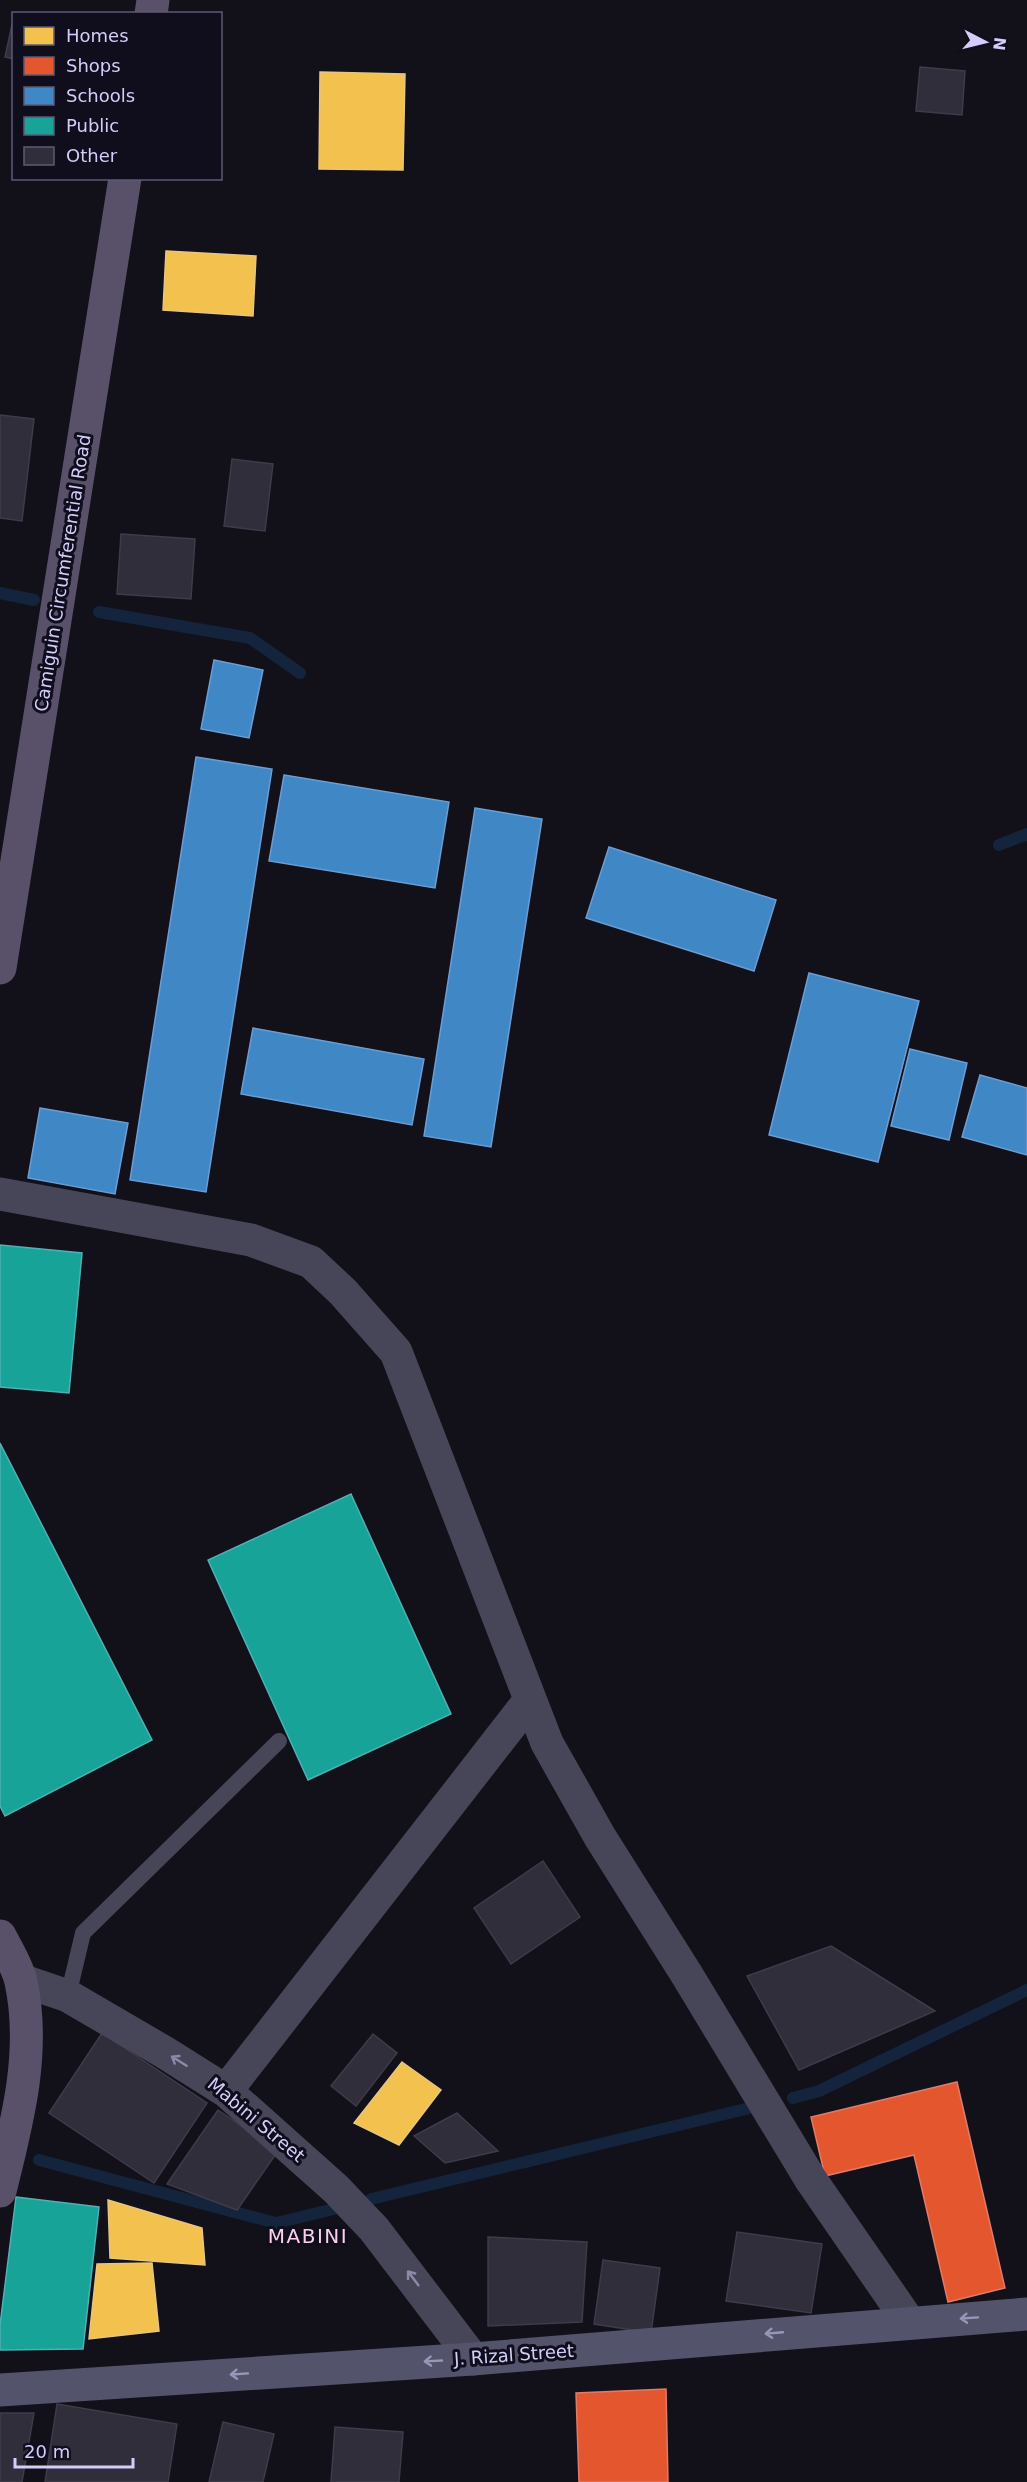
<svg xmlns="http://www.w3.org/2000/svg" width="1027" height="2482" font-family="'DejaVu Sans',sans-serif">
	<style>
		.homes { fill: #f2c14e; stroke: #e8c581; stroke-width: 1.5 }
		.shops { fill: #e4572e; stroke: #df7b6b; stroke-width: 1.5 }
		.schools { fill: #3f88c5; stroke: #6b9dd5; stroke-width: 1.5 }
		.public { fill: #17a398; stroke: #4fb0b5; stroke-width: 1.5 }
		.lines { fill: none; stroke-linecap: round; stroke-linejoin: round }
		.stream { stroke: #13243c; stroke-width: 12 }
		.building { fill: #302e3a; stroke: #3e3b4b; stroke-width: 1.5 }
		.lane { stroke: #474659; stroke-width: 16 }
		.street { stroke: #474659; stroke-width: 33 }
		.secondary { stroke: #53536b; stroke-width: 33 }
		.primary { stroke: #59516a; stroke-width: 33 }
		.oneway { stroke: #8c8aa9 }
		.oneway2 { stroke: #9997b9 }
		.labels { text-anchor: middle; stroke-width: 6; stroke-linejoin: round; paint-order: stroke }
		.street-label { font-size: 18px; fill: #d2cef9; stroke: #100d1c }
		.neighbourhood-label { font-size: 20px; letter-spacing: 1.5px; fill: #fad0eb; stroke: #100d1c }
	</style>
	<rect width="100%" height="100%" fill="#121018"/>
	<path class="homes" d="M320,72L405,74L403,170L319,169Z
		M166,251L256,256L253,316L163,310Z
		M402,2062L441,2090L399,2145L354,2123Z
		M108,2200L202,2228L205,2265L110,2258Z
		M152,2263L159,2331L89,2339L97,2264Z"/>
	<path class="shops" d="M957,2082L1005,2288L948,2302L914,2155L825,2176L811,2117Z
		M666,2389L668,2482H579L576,2393Z"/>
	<path class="schools" d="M214,660L263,670L249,738L201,729Z
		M196,757L272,769L206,1192L130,1180Z
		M284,775L449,802L435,888L269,861Z
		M475,808L542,819L491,1147L424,1136Z
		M609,847L776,900L754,971L586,918Z
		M809,973L919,1001L878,1162L769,1135Z
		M253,1028L424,1059L412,1125L241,1094Z
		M910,1049L967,1063L949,1140L891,1126Z
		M980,1075L1027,1088V1155L962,1137Z
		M40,1108L128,1123L115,1194L28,1178Z"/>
	<path class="public" d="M0,1245L82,1253L69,1393L0,1387Z
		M0,1443L152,1740L5,1816L0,1806Z
		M351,1494L451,1714L308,1780L208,1560Z
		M16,2197L99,2207L83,2349L0,2350V2325Z"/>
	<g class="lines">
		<path class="stream" d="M0,593L34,600
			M99,612L250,638L300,673
			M999,845L1027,834
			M793,2098L819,2091L1027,1990
			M39,2160L276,2223L334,2209
			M371,2199L754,2107"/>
	</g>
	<path class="building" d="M13,20H14V59L5,57Z
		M920,67L965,71L962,115L916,111Z
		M0,415L34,419L22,521L0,518Z
		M232,459L273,464L265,531L224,526Z
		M121,534L195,539L191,599L117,594Z
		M543,1861L580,1917L511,1964L474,1908Z
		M831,1946L935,2011L799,2070L747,1976Z
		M102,2033L207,2103L154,2183L49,2113Z
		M373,2034L397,2053L356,2106L331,2086Z
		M218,2110L278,2151L237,2210L167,2184Z
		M457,2113L498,2151L445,2163L414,2136Z
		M737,2232L822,2244L811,2313L726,2301Z
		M488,2237L587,2242L582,2322L488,2326Z
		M603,2260L660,2268L651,2333L594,2324Z
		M57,2404L177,2424L168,2482H45Z
		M0,2413H34L22,2482H0Z
		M223,2422L274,2434L263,2482H209Z
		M335,2427L403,2432L399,2482H331Z"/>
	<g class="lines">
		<path class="lane" d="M68,1996L83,1933L279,1741"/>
		<path class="street" d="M0,1194L251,1240L311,1262L343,1292L396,1352L547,1743L600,1837L687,1975L811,2180L909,2322
			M21,1980L68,1996L164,2052L226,2091L336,2189L374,2229L473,2359
			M226,2091L530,1700"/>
		<path class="secondary" d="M0,2390L473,2359L1027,2314"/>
		<path class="primary" d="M151,14L153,0
			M0,968L125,178
			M0,1936C7,1950 18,1967 21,1982C36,2052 17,2123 0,2191"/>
	</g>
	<defs><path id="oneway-shaft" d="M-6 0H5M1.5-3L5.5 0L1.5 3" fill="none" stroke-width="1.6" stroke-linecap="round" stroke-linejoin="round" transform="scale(1.5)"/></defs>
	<g class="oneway">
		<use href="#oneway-shaft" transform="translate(179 2061) rotate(-148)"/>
		<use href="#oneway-shaft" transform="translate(413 2278) rotate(-127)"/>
	</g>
	<g class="oneway2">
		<use href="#oneway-shaft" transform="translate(969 2318) rotate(176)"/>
		<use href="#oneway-shaft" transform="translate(774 2333) rotate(175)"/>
		<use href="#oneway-shaft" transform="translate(433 2361) rotate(177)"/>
		<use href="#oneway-shaft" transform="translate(239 2374) rotate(176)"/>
	</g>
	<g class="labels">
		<g class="street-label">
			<text transform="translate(63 573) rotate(-81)" y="6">Camiguin Circumferential Road</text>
			<text transform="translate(256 2120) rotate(40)" y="6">Mabini Street</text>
			<text transform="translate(514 2355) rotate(-4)" y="6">J. Rizal Street</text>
		</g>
		<g class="neighbourhood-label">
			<text x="308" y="2243">MABINI</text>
		</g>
	</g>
	<rect x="12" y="12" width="210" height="168" fill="#100d1c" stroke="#5e5a74" stroke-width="1.5"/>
	<rect x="24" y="27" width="30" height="18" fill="#f2c14e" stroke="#5e5a74" stroke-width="1.5"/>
	<text x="66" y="42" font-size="18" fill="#d2cef9">Homes</text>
	<rect x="24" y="57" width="30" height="18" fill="#e4572e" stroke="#5e5a74" stroke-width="1.5"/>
	<text x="66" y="72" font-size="18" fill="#d2cef9">Shops</text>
	<rect x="24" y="87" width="30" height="18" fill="#3f88c5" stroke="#5e5a74" stroke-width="1.5"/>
	<text x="66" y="102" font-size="18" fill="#d2cef9">Schools</text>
	<rect x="24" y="117" width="30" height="18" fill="#17a398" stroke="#5e5a74" stroke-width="1.5"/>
	<text x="66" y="132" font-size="18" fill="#d2cef9">Public</text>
	<rect x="24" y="147" width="30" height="18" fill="#302e3a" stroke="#5e5a74" stroke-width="1.5"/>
	<text x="66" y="162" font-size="18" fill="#d2cef9">Other</text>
	<g transform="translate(985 42) rotate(97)" stroke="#100d1c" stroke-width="4.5" paint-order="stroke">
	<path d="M0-4.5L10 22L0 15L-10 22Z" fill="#d2cef9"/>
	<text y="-9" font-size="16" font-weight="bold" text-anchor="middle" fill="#d2cef9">N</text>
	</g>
	<path d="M15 2458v9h118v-9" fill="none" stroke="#d2cef9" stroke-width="3"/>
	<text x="24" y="2458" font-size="18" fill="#d2cef9" stroke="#100d1c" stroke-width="4.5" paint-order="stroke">20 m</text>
</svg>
